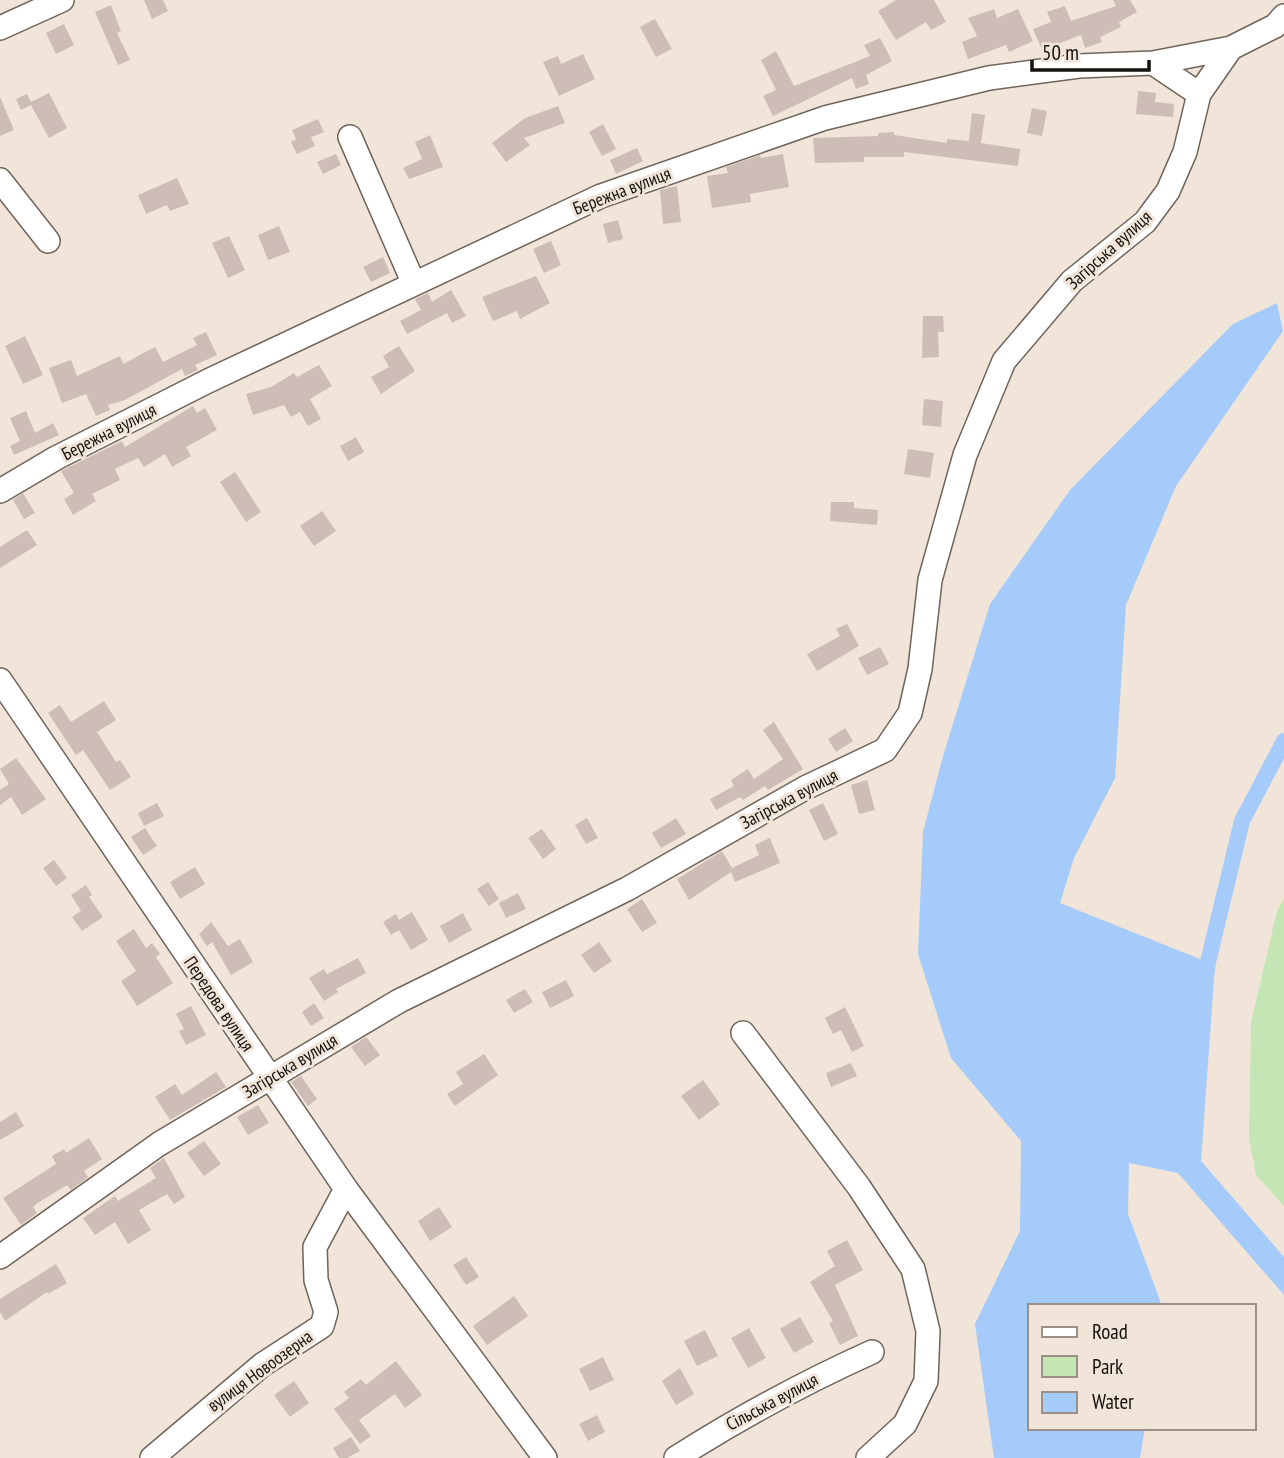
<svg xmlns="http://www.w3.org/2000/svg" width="1284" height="1458" font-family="'PT Sans Narrow',sans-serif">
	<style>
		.green { fill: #c4e6b5 }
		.water { fill: #a5cbfa }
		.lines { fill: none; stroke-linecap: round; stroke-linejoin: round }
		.canal { stroke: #a5cbfa; stroke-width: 16 }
		.building { fill: #cebdb7 }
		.minor-casing { stroke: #70655b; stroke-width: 26 }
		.minor { stroke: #fff; stroke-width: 23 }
		.labels { text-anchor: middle; stroke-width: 6; stroke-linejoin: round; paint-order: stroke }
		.street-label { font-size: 18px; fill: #15110d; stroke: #f1e4d8 }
	</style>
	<rect width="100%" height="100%" fill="#f1e4d8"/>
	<path class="green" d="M1284,898V1206L1256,1175L1249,1138L1251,1023L1277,911Z"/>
	<path class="water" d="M1277,303L1283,331L1176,486L1126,605L1115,778L1074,858L1060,903L1215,965L1201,1161L1284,1257V1295L1178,1173L1129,1163L1128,1214L1162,1306H1030V1428H1145L1140,1458H994L975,1324L1020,1231L1021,1141L951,1058L918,954L923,832L943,756L990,604L1070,490L1233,324Z"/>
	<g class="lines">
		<path class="canal" d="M1205,983L1208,962L1242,821L1284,741"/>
	</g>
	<path class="building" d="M144,0H163L168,11L152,19Z
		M896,0H934L946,22L931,30L926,22L896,40L878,11Z
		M1113,0H1130L1137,12L1119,22L1121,27L1100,37L1102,42L1085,48L1081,35L1042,50L1033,29L1051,22L1047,12L1065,6L1071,21L1116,6Z
		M111,5L121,31L117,33L130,60L118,65L95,12Z
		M994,9L997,18L1018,9L1033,41L1009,52L1006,45L968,59L962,42L977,36L968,18Z
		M655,19L672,49L656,57L640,27Z
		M64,24L74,45L56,54L46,33Z
		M880,38L892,61L866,75L869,84L856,89L852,78L773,116L763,96L776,90L761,60L776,51L794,86L870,56L864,45Z
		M583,54L595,79L559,96L543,62L558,56L561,64Z
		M1138,91L1156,93L1155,102L1174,104L1173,117L1136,114Z
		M49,93L67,128L49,138L31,105L21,110L16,99L27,94L31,102Z
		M0,97L14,130L0,136Z
		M558,106L565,123L524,138L530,145L506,162L492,143L525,118Z
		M1032,108L1047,111L1042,136L1027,133Z
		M972,113L985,115L981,143L1020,149L1018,166L904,152V157H864V162L815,163L813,138L878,136V133L894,132V135L947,143V139L969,141Z
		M318,119L324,132L311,137L315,146L297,154L291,142L296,139L292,130Z
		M603,124L616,149L602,156L589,132Z
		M430,135L443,167L409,179L403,168L422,159L415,142Z
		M637,148L643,161L616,174L610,160Z
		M336,154L341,165L323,174L317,162Z
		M783,154L789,187L750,194L751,202L712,208L707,176L728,173L726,167L760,155L761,158Z
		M177,178L189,204L170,211L167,205L146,214L138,195Z
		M677,186L681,222L663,224L660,190Z
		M618,220L623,239L608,243L603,224Z
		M279,226L290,252L268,260L258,235Z
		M229,236L245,270L228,278L212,243Z
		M551,241L561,265L544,273L533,249Z
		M383,257L390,273L371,282L363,267Z
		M536,276L550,303L520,319L517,311L493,321L482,297Z
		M451,290L466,316L452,323L447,313L407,334L400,321L421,310L415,299L428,293L432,302Z
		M923,316H943L944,332H938L939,357L922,358Z
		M206,332L217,355L195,365L198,370L185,376L182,369L125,400L108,405L110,410L96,416L86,394L62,403L49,368L71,360L77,376L120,356L123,364L155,347L163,362L197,345L193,338Z
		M25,336L43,375L23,384L5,346Z
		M399,346L415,371L381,394L371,377L389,367L383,356Z
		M319,365L332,386L310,399L321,419L308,426L300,412L291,417L284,405L253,415L246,394L271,387L294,373L297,377Z
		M924,399L943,401L941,427L922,425Z
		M193,406L197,413L205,408L217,430L186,447L191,456L172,467L165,454L144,467L138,458L115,469L120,480L92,494L96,501L73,515L64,499L74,493L61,471L122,441L125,447Z
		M26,411L35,433L53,423L59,435L14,455L10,446L20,441L10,418Z
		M356,437L364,452L348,461L340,446Z
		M908,449L934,453L930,478L904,474Z
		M235,472L261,512L246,522L220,482Z
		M23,493L35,513L24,519L13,500Z
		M831,502H854V508L878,510L877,525L830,521Z
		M322,511L336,531L314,546L300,526Z
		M27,530L37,545L0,568V547Z
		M847,624L859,646L817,671L807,654L840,636L836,629Z
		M880,647L889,664L867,675L858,658Z
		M104,701L116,720L97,732L116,762L120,760L131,777L110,790L83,750L76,755L48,713L60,705L71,722Z
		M774,722L803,769L768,790L765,786L743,800L740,797L716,810L710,799L734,786L731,780L748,769L754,779L783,759L763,730Z
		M845,728L853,741L836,752L828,739Z
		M16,758L46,799L22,815L11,797L0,805V790L9,784L0,769Z
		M867,780L875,810L859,814L851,785Z
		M157,803L164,816L144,826L138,813Z
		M823,803L838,834L824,841L809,810Z
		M587,818L598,838L586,844L575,825Z
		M676,818L686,834L661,848L652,833Z
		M145,828L157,846L143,855L131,837Z
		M542,829L556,849L543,859L528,838Z
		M770,838L780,863L735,882L731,872L689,900L677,879L722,851L732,868L759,855L755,845Z
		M54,860L67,878L56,886L43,868Z
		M195,867L205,884L180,899L170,882Z
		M488,882L499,899L489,906L477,889Z
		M86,885L92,895L89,897L103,917L82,931L72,917L81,911L71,895Z
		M518,893L526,909L506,918L499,903Z
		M642,899L657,923L642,932L627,909Z
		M412,912L428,940L411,950L399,930L391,935L383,922L396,914L399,920Z
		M463,913L472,930L449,943L440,926Z
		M211,922L228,946L240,939L253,962L231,975L212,942L207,946L199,934Z
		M134,929L146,948L152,943L160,954L156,957L173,983L137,1006L121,981L136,971L116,941Z
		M599,942L612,961L594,973L581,955Z
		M358,958L366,973L336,989L338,992L324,1001L309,978L324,969L327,974Z
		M566,980L574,996L550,1008L542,992Z
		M525,989L533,1002L514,1013L506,1000Z
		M314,1003L324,1018L311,1026L302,1012Z
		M191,1006L206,1035L186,1045L179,1031L184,1029L176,1014Z
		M845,1007L864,1046L852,1052L841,1030L833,1034L825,1018Z
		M366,1037L380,1055L365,1066L351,1047Z
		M484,1054L498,1075L455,1106L447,1094L463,1084L456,1072Z
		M851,1063L857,1076L831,1087L826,1073Z
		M216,1072L226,1087L170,1120L155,1097L175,1084L182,1095Z
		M301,1076L317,1099L308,1106L291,1082Z
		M703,1080L720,1104L699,1120L681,1096Z
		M258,1105L269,1123L248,1135L237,1117Z
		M16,1112L24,1126L0,1140V1122Z
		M89,1138L102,1159L84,1171L88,1177L71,1190L67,1185L36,1204L33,1207L37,1213L21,1225L3,1198L56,1164L52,1156L64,1149L66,1153Z
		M204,1141L221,1164L204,1176L187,1153Z
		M164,1158L185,1197L174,1204L167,1194L139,1210L151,1230L128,1244L115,1222L95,1235L83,1218L115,1196L118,1201L156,1178L150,1168Z
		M439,1207L452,1227L430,1241L418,1221Z
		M847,1240L863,1270L835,1285L858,1336L840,1345L829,1323L833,1321L810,1282L835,1266L827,1251Z
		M466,1257L479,1277L466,1285L453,1265Z
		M56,1264L67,1283L48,1294L47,1292L5,1321L0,1312V1299Z
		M514,1296L528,1316L487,1345L473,1326Z
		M800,1317L814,1342L794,1353L780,1329Z
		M749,1328L766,1358L748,1368L731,1338Z
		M705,1330L718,1356L697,1366L684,1341Z
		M603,1357L614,1380L590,1391L579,1369Z
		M396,1361L422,1395L405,1408L395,1394L359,1420L371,1436L360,1444L334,1409L349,1398L344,1392L361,1379L366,1385Z
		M680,1368L694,1394L676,1405L662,1381Z
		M294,1381L309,1403L290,1417L274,1395Z
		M597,1415L605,1432L588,1441L579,1424Z
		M351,1437L360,1451L347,1458H339L333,1448Z"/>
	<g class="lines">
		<g class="minor-casing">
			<path id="minor" d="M0,28L62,0
				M1153,63L1199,94
				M350,137L414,284
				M0,180L48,241
				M0,491L56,458L208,381L601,196L825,118L989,78L1079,66L1153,63L1231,48L1275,26L1284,16
				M0,680L346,1189L545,1458
				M743,1033L859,1187L913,1269L928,1331L926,1381L905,1424L868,1458
				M0,1257L159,1144L399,1001L627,889L805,788L885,750L910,713L920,669L930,580L965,455L1004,361L1072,281L1145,222L1168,191L1185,152L1199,94L1231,48
				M152,1458L262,1365L322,1326L326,1312L316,1280L315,1247L346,1189
				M676,1458C739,1418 803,1383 872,1352"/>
		</g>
		<use href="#minor" class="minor"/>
	</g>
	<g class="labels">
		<g class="street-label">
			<text transform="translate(622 191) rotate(-21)" y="6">Бережна вулиця</text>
			<text transform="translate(1109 250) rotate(-42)" y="6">Загірська вулиця</text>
			<text transform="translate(109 432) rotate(-27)" y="6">Бережна вулиця</text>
			<text transform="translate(789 799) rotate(-28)" y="6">Загірська вулиця</text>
			<text transform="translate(219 1004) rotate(56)" y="6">Передова вулиця</text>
			<text transform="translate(290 1066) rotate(-31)" y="6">Загірська вулиця</text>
			<text transform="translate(260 1371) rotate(-36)" y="6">вулиця Новоозерна</text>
			<text transform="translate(772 1402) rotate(-28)" y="6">Сільська вулиця</text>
		</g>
	</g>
	<rect x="1028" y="1304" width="228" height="126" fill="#f1e4d8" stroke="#999087" stroke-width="2"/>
	<rect x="1042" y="1327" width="35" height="10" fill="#ffffff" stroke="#999087" stroke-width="2"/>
	<text x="1092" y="1339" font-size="21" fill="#15110d">Road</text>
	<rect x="1042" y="1356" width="35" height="21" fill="#c4e6b5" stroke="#999087" stroke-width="2"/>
	<text x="1092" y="1374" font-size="21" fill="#15110d">Park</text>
	<rect x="1042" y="1392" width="35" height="21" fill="#a5cbfa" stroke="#999087" stroke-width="2"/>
	<text x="1092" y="1409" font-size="21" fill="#15110d">Water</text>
	<path d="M1032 60v10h117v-10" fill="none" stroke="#15110d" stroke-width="3.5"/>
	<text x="1042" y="60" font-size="21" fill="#15110d" stroke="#f1e4d8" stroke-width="5" paint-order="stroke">50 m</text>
</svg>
